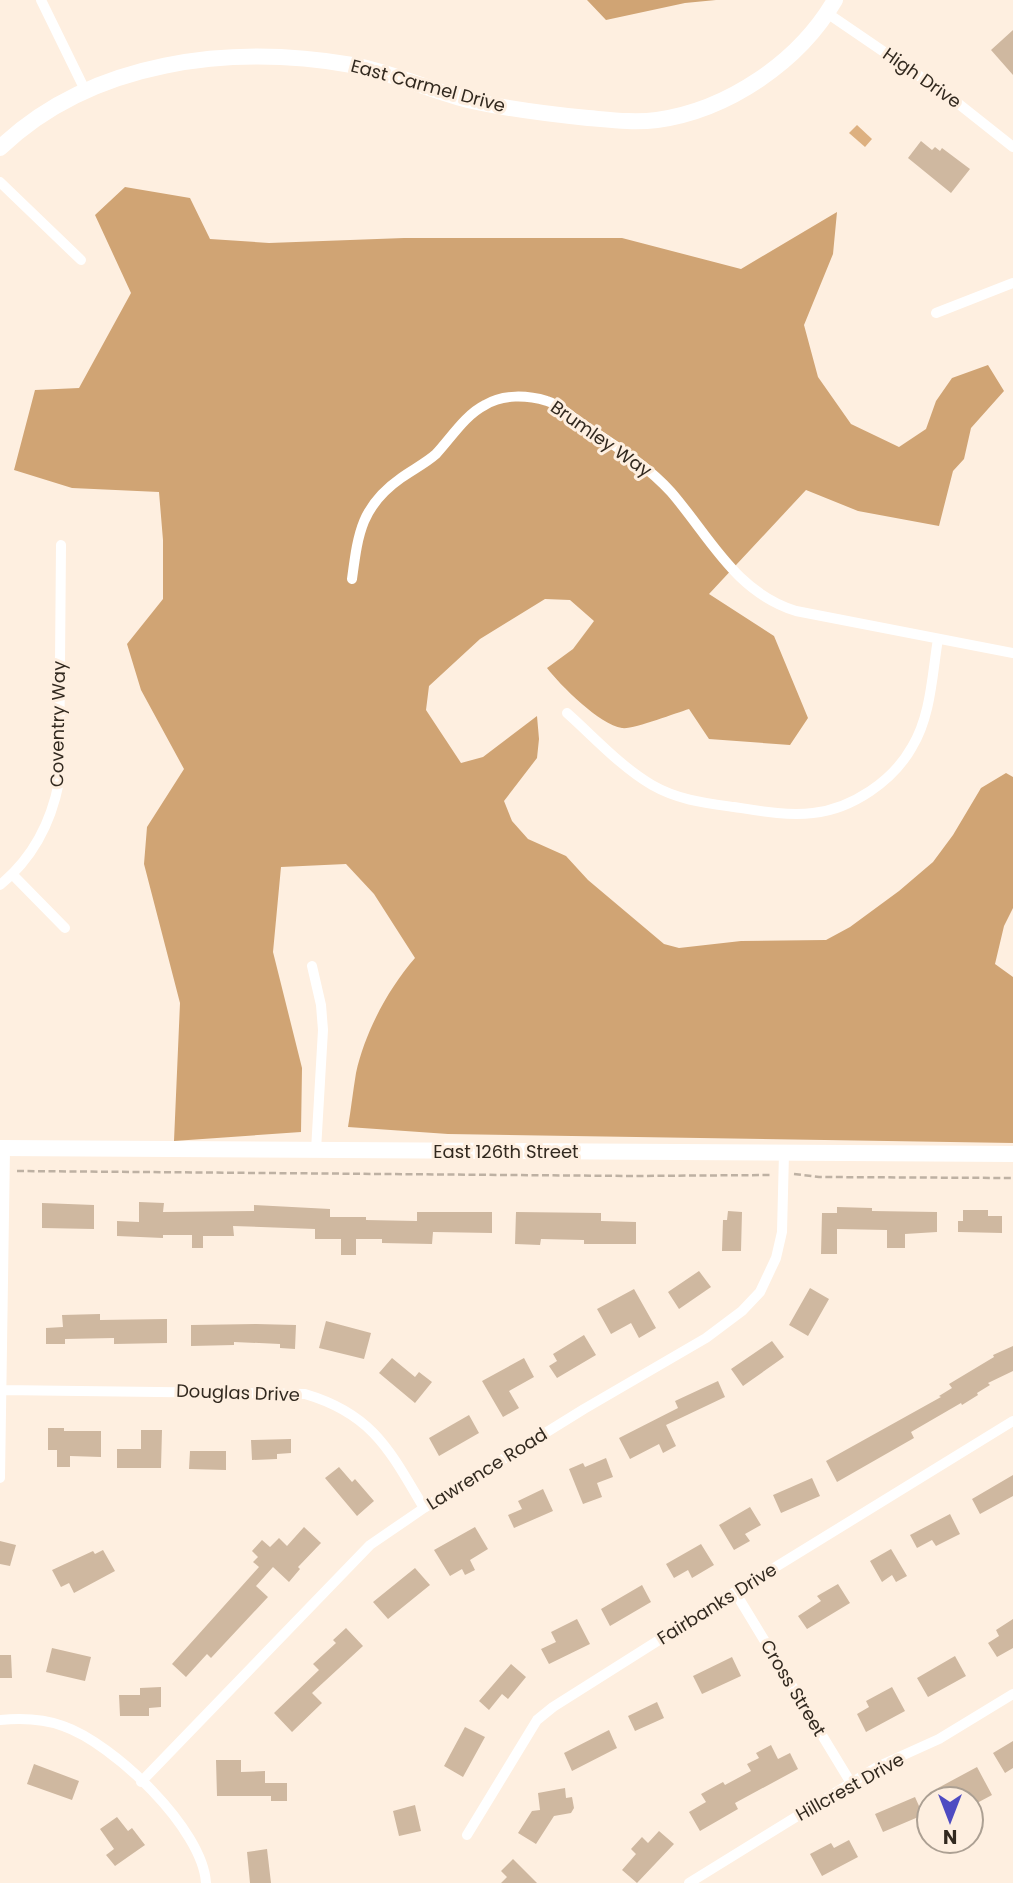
<svg xmlns="http://www.w3.org/2000/svg" width="1013" height="1883" font-family="Poppins,sans-serif">
	<style>
		.forest { fill: #d0a474 }
		.water { fill: #ddb080 }
		.building { fill: #cfb8a0 }
		.lines { fill: none; stroke-linecap: round; stroke-linejoin: round }
		.path { stroke: #beb1a3; stroke-width: 2.5; stroke-dasharray: 7 3.5; stroke-linecap: butt }
		.street { stroke: #fff; stroke-width: 10 }
		.secondary { stroke: #fff; stroke-width: 16 }
		.labels { text-anchor: middle; stroke-width: 6; stroke-linejoin: round; paint-order: stroke }
		.street-label { font-size: 18px; fill: #32291f; stroke: #feefe0 }
	</style>
	<rect width="100%" height="100%" fill="#feefe0"/>
	<path class="forest" d="M587,0H716L685,3L606,20Z
		M125,187L190,198L210,239L269,243L404,238H622L741,269L837,212L833,254L804,325L818,377L851,424L899,447L926,429L936,401L952,378L988,365L1004,391L971,428L964,459L953,471L939,526L858,511L806,490L709,594L774,636L808,718L790,745L709,739L689,709C676,713 632,730 622,728C600,725 560,685 547,668L573,649L594,621L570,600L545,599L480,639L429,686L426,710L461,763L483,757L537,716L539,739L537,758L504,801L512,821L528,839L566,856L588,880L664,944L679,948L741,941L826,940L850,927L899,891L933,862L953,835L981,788L1006,773L1013,777V908L1004,926L995,964L1013,977V1143L448,1134L348,1127C351,1109 353,1091 356,1073C365,1032 388,989 415,958L374,894L346,864L281,867L273,952L302,1068L301,1132L174,1141L180,1003L144,864L147,827L184,769L141,690L127,644L163,599V540L159,492L72,488L14,470L35,390L79,388L131,293L95,215Z"/>
	<path class="water" d="M857,125L872,139L865,147L849,133Z"/>
	<path class="building" d="M1013,30V75L991,50Z
		M921,141L932,150L935,147L940,151L942,148L970,169L951,193L908,158Z
		M139,1202L164,1203L163,1212L254,1211V1205L330,1209V1217H366V1220L417,1221V1212H492V1233L433,1232L432,1244L382,1243V1239H356V1255H341V1239H315V1229L233,1226L234,1236H203V1248H192V1235H163V1238L117,1236V1221L139,1222Z
		M42,1203L94,1205V1229L42,1228Z
		M837,1207L872,1208V1211L937,1212V1232L905,1234V1248H887V1230L837,1229V1254H821L822,1213H837Z
		M963,1210H988V1216H1002V1233L958,1232V1221H963Z
		M728,1211L742,1212L741,1251H722L723,1220H727Z
		M516,1212L601,1213V1221L636,1222V1244H584V1240L541,1239L540,1245L515,1244Z
		M699,1271L711,1287L679,1309L668,1292Z
		M810,1288L829,1299L808,1336L789,1325Z
		M634,1289L656,1328L639,1338L631,1323L611,1334L597,1309Z
		M100,1314V1320L167,1319V1343L114,1344V1338L65,1339V1344H46V1328L63,1327L62,1315Z
		M326,1321L371,1333L364,1359L319,1348Z
		M256,1324L296,1325L295,1349L280,1348V1344L234,1342V1345L191,1346V1325Z
		M584,1335L596,1355L557,1378L549,1366L557,1361L553,1354Z
		M772,1341L784,1357L743,1386L731,1369Z
		M1013,1346V1371L988,1383L990,1385L977,1393L978,1395L962,1405L961,1403L911,1432L914,1438L837,1482L826,1461L941,1397L939,1396L952,1388L949,1384L994,1357L993,1355Z
		M392,1358L415,1377L419,1372L432,1382L415,1403L379,1373Z
		M524,1358L534,1377L509,1391L519,1408L503,1417L482,1381Z
		M718,1381L725,1397L666,1425L676,1446L663,1453L659,1444L630,1459L619,1438L678,1408L675,1401Z
		M469,1415L479,1433L439,1456L429,1438Z
		M48,1428H64V1431H101V1457L70,1456V1467H57V1450H48Z
		M141,1430H162L161,1468H117V1449H141Z
		M291,1439V1453L277,1454V1459L252,1460L251,1440Z
		M190,1451H226V1470L189,1469Z
		M606,1458L613,1477L597,1483L602,1497L583,1504L569,1469L583,1463L585,1467Z
		M339,1467L352,1482L355,1479L374,1501L357,1516L325,1478Z
		M1013,1475V1496L980,1514L972,1499Z
		M812,1478L820,1496L781,1513L773,1495Z
		M543,1489L553,1511L514,1528L508,1515L522,1509L518,1501Z
		M750,1507L761,1525L745,1534L750,1541L734,1550L719,1525Z
		M950,1514L960,1534L936,1546L932,1540L917,1548L910,1535Z
		M304,1527L321,1543L298,1567L300,1569L289,1582L273,1567L256,1586L268,1597L211,1658L207,1654L186,1677L172,1664L259,1567L253,1562L258,1557L252,1551L262,1540L270,1547L279,1538L287,1546Z
		M475,1527L488,1549L470,1560L475,1570L465,1575L462,1569L450,1576L434,1550Z
		M0,1541L16,1545L10,1566L0,1564Z
		M701,1544L714,1565L692,1578L688,1570L674,1578L666,1564Z
		M891,1549L907,1576L896,1582L892,1575L882,1582L870,1561Z
		M103,1550L115,1571L74,1593L69,1583L61,1587L52,1570L93,1551L95,1554Z
		M415,1568L430,1585L388,1619L373,1602Z
		M838,1584L850,1603L807,1629L798,1616L821,1601L817,1596Z
		M642,1585L651,1602L610,1626L601,1609Z
		M577,1619L590,1644L549,1664L541,1649L556,1642L551,1632Z
		M1013,1619V1648L997,1657L988,1643L999,1636L996,1630Z
		M346,1628L363,1646L312,1693L322,1703L292,1732L274,1713L319,1670L313,1664L336,1643L333,1640Z
		M52,1648L91,1657L85,1681L46,1672Z
		M0,1655H11L12,1678H0Z
		M955,1656L966,1676L928,1697L917,1678Z
		M732,1657L741,1676L702,1694L693,1676Z
		M511,1664L526,1677L508,1699L502,1694L489,1710L479,1701Z
		M161,1687V1707L149,1708V1716H120L119,1695H140V1688Z
		M892,1687L905,1711L866,1732L857,1714L869,1707L866,1701Z
		M657,1702L664,1718L635,1731L628,1716Z
		M465,1727L485,1737L463,1777L444,1766Z
		M609,1730L617,1748L572,1771L564,1753Z
		M1013,1741V1768L1005,1773L993,1753Z
		M771,1745L778,1759L790,1753L798,1769L735,1803L738,1809L700,1831L689,1812L706,1802L701,1794L723,1782L725,1785L751,1771L747,1764L759,1758L756,1753Z
		M216,1760H241V1772L265,1771V1783H287V1801H271V1796H217Z
		M34,1764L79,1781L72,1800L27,1784Z
		M977,1767L992,1795L977,1803L976,1799H943L938,1788Z
		M565,1788L566,1798L572,1797L574,1808L571,1813L554,1816L536,1844L518,1833L532,1811L540,1810L538,1793Z
		M915,1797L923,1815L883,1832L875,1814Z
		M415,1805L421,1831L399,1836L393,1811Z
		M117,1817L128,1831L132,1828L145,1845L115,1866L106,1855L114,1849L100,1829Z
		M659,1831L674,1844L637,1883L622,1870L636,1854L631,1849L642,1837L648,1843Z
		M849,1840L858,1857L822,1876L810,1854L831,1843L834,1848Z
		M267,1849L271,1883H250L247,1852Z
		M513,1859L537,1883H501L507,1877L501,1871Z"/>
	<g class="lines">
		<path class="path" d="M17,1171L631,1176L770,1175
			M794,1174L819,1177L1013,1178"/>
		<path class="street" d="M41,0L86,92
			M827,13L950,97L1013,147
			M0,182L81,260
			M936,313L1013,283
			M352,579C358,534 361,506 401,478C412,470 426,463 436,454C451,438 465,415 485,405C503,394 527,395 547,401C558,404 568,414 578,421C610,443 645,463 671,492C710,537 735,592 796,611L1013,653
			M567,713C594,737 621,767 652,785C678,800 705,803 734,807C760,811 787,816 813,813C852,809 893,781 912,747C931,716 932,675 938,639
			M12,874L65,928
			M0,885C33,858 51,823 59,782L61,545
			M312,966L321,1005L323,1030L316,1150
			M1,1390L305,1394C373,1414 390,1451 424,1508
			M0,1478L5,1148
			M735,1592L851,1783
			M0,1720C21,1718 44,1719 63,1726C113,1743 203,1829 206,1883
			M141,1782L370,1545L424,1508L584,1409L706,1338L742,1311L760,1292L776,1258L782,1232L784,1153
			M467,1835L537,1720L553,1707L735,1592L1013,1421
			M689,1883L877,1767L939,1739L1013,1694"/>
		<path class="secondary" d="M0,148C92,60 231,44 352,65C391,72 429,90 468,100C507,109 548,114 588,118C611,120 634,123 657,120C728,110 799,62 835,0
			M0,1148L1013,1154"/>
	</g>
	<g class="labels">
		<g class="street-label">
			<text transform="translate(922 78) rotate(35)" y="6">High Drive</text>
			<text transform="translate(428 86) rotate(15)" y="6">East Carmel Drive</text>
			<text transform="translate(601 439) rotate(35)" y="6">Brumley Way</text>
			<text transform="translate(58 724) rotate(-89)" y="6">Coventry Way</text>
			<text x="506" y="1158">East 126th Street</text>
			<text transform="translate(238 1393) rotate(2)" y="6">Douglas Drive</text>
			<text transform="translate(487 1469) rotate(-32)" y="6">Lawrence Road</text>
			<text transform="translate(717 1604) rotate(-32)" y="6">Fairbanks Drive</text>
			<text transform="translate(793 1688) rotate(59)" y="6">Cross Street</text>
			<text transform="translate(850 1787) rotate(-29)" y="6">Hillcrest Drive</text>
		</g>
	</g>
	<g transform="translate(950 1820) rotate(180)"><circle r="33" fill="#feefe0" stroke="#aca093" stroke-width="2"/>
	<path d="M0-5L12 26L0 18L-12 26Z" fill="#4e4bc2"/>
	<text y="-10" font-size="19" font-weight="bold" text-anchor="middle" fill="#32291f">N</text>
	</g>
</svg>
